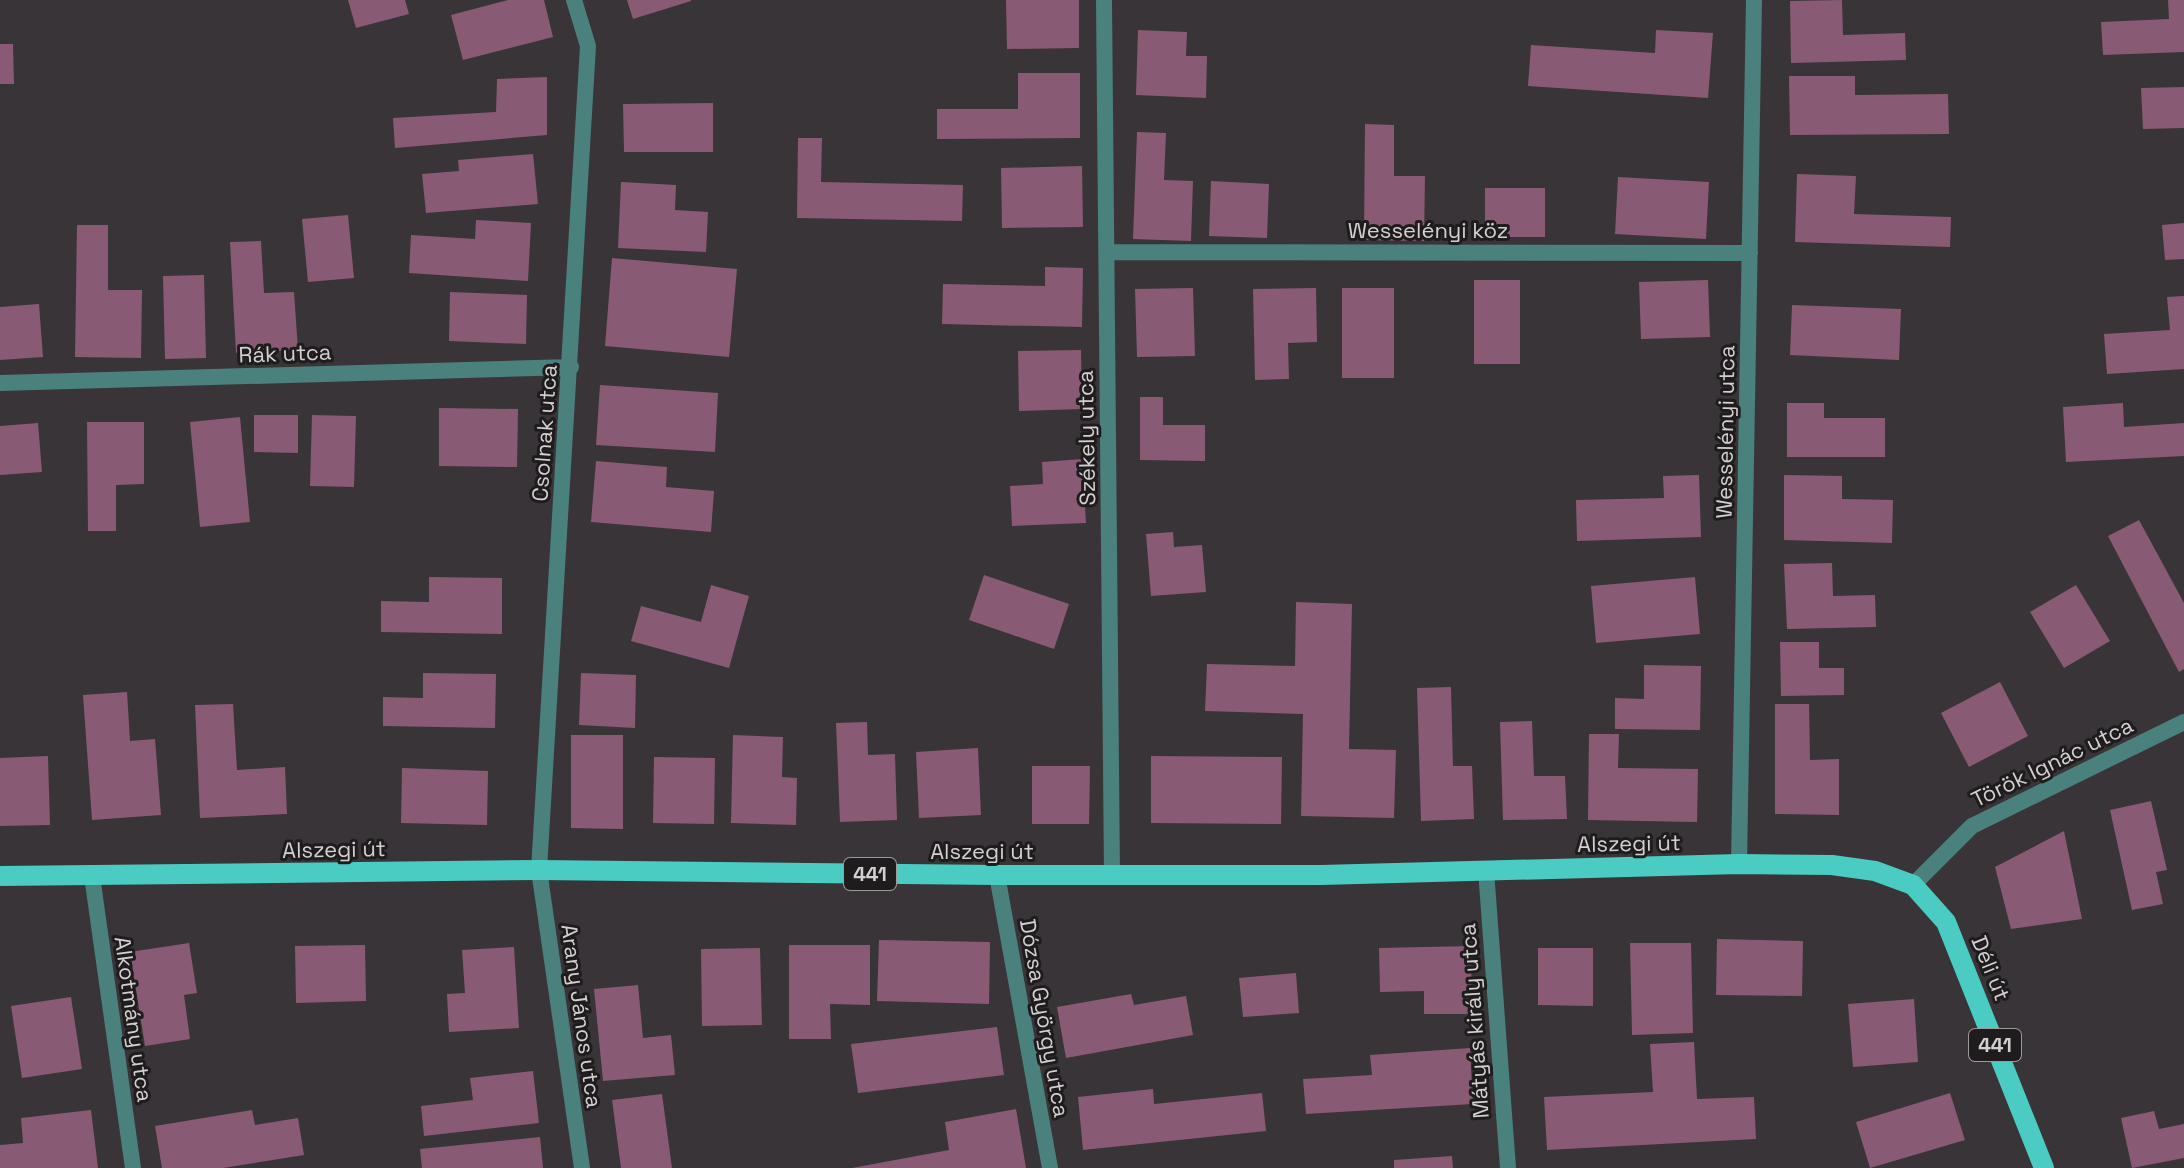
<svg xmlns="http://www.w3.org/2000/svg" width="2184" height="1168" font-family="'Space Grotesk',sans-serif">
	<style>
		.building { fill: #895a74 }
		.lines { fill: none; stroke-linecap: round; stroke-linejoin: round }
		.street { stroke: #4a817c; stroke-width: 16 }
		.primary { stroke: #4bccc2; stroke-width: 20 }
		.labels { text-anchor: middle; stroke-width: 6; stroke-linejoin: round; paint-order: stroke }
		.shield { fill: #1f1c1e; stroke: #9e9a9c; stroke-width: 2 }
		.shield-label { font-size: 20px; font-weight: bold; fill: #d4d0d2 }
		.street-label { font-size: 22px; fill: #d4d0d2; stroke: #1f1c1e }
	</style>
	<rect width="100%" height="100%" fill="#393437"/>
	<path class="building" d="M348,0H405L409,14L356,28Z
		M508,0H544L553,37L463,60L451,15Z
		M627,0H691V1L633,19Z
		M1006,0H1079V48L1007,49Z
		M1842,0L1843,35L1905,33L1906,60L1791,63L1790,1Z
		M2168,0H2184V52L2103,55L2101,22L2169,19Z
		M1138,30L1187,32L1186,56H1207L1206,98L1136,95Z
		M1656,30L1713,33L1708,98L1528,86L1531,45L1655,53Z
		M0,44H13L14,84H0Z
		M1018,73H1080V138L937,139V109H1018Z
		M1789,76H1855V95L1948,94L1949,134L1790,135Z
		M547,77V135L395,148L393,118L496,112L497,79Z
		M2184,87V128L2143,129L2141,88Z
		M713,103V152H624L623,104Z
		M1365,124L1394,125V176H1425L1424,241L1364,240Z
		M1137,132L1166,133L1164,180L1193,181L1191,241L1133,239Z
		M798,138H822L821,182L963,185L962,221L797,218Z
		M533,154L538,204L426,213L422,174L459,171L458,160Z
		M1082,166L1083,227L1002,228L1001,168Z
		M1797,174L1856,176L1854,214L1951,217L1950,247L1795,242Z
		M1618,177L1709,182L1706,239L1615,234Z
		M1211,181L1269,184L1267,238L1209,236Z
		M621,182L676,185L675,210L708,212L706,252L618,248Z
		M1485,188H1545V237H1485Z
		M348,215L354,278L308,282L302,219Z
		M476,220L531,223L528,281L409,273L411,235L475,239Z
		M2184,223V259L2165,260L2162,225Z
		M77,225H108V290H142L141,358L75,357Z
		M261,241L264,293L294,292L298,350L236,353L230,242Z
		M612,258L737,269L729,357L605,346Z
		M1045,267L1083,268L1082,327L942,324L943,284L1045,286Z
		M204,275L206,358L165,359L163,276Z
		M1474,280H1520V364H1474Z
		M1708,280L1710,337L1641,339L1639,282Z
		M1193,288L1195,356L1137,357L1135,289Z
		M1316,288L1317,342L1288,343L1289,379L1255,380L1253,289Z
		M1342,288H1394V378H1342Z
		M450,292L527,295L526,344L449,341Z
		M2184,296V369L2107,374L2104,334L2170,330L2167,297Z
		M39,304L43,357L0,360V307Z
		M1792,305L1901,309L1899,360L1790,355Z
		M1081,350L1082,409L1019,411L1018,351Z
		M600,385L718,393L715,452L596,445Z
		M1140,397H1163V425H1205V461L1140,460Z
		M1787,403H1824V418H1885V457H1787Z
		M2123,403L2124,427L2184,423V456L2066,462L2063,407Z
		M439,408L518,409L517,467L439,466Z
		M254,415H298V453L254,452Z
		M312,415L356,416L354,487L310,486Z
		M240,417L250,522L200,527L190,422Z
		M87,422H144V484L116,485V531H88Z
		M38,423L42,472L0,475V426Z
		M1082,459L1086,523L1012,526L1010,486L1043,484L1042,462Z
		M596,461L667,467L666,487L714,491L711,532L591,522Z
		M1699,475L1701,537L1577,541L1576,500L1664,498L1663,476Z
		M1784,475L1842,476V499L1893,500L1892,543L1784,540Z
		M2139,520L2184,603V669L2179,672L2108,536Z
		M1173,532L1174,547L1202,545L1206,592L1151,596L1146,534Z
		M1832,563L1833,596L1875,595L1876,627L1787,629L1784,564Z
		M984,575L1069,604L1054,649L969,620Z
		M429,577L502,578V634L381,632V601L429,602Z
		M1695,577L1700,634L1596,643L1591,586Z
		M711,585L749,596L729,668L631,641L641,606L701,622Z
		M2076,585L2110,641L2064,668L2030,612Z
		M1296,602L1352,604L1349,749L1396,750L1394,818L1301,816L1303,714L1205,711L1207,664L1295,666Z
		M1780,642H1819V668H1844V695L1781,696Z
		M1644,665L1701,666L1700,730L1615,729V698L1644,699Z
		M423,673L496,674L495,728L383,726V697L423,698Z
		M581,673L636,675L635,728L579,725Z
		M2000,682L2028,736L1969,767L1941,713Z
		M1451,687L1453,766H1472L1474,819L1421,821L1417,688Z
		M127,692L130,741L155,739L161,815L92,820L83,695Z
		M233,704L237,770L285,767L287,814L200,818L195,705Z
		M1775,704H1809L1810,760L1839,759V815L1775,814Z
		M1532,721L1534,776H1565L1567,819L1503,820L1500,722Z
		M867,722L868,755L895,754L897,820L840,822L836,723Z
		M1589,734H1619L1618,768L1698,769L1697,822L1588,820Z
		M571,735H623V829L571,828Z
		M733,735L783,737L782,777L797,778L796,825L731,823Z
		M978,748L981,815L919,818L916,752Z
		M48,756L50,825L0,826V758Z
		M1151,756L1282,757L1281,824L1151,823Z
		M654,757L715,758L714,824L653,823Z
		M1032,766H1090L1089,824H1032Z
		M402,768L488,771L487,825L401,823Z
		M2151,801L2167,870L2156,872L2163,904L2132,910L2110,810Z
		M2064,831L2082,919L2011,929L1995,867Z
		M1717,939L1803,941L1802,996L1716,995Z
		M879,940L990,942L989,1004L877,1001Z
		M189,943L197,993L184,995L190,1039L145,1046L130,952Z
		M1630,943H1691L1693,1033L1632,1035Z
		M365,945L366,1001L296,1003L295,946Z
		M789,945H870V1005L830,1004L831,1039H789Z
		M1471,946L1472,1014H1424V991L1380,992L1379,948Z
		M514,947L519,1028L449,1032L447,994L465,993L462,950Z
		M760,948L762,1025L702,1026L701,949Z
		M1538,948H1593V1006L1538,1005Z
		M1296,973L1299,1013L1243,1017L1239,978Z
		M638,985L643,1038L671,1035L675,1075L603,1081L594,989Z
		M1131,994L1134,1005L1186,996L1193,1035L1066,1058L1057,1007Z
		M71,997L82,1069L22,1078L11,1006Z
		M1914,999L1918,1062L1853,1067L1848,1004Z
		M997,1027L1004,1075L858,1093L851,1044Z
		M1694,1042L1697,1099L1754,1097L1756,1139L1547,1150L1544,1097L1653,1092L1650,1044Z
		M1470,1048L1473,1104L1306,1114L1303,1079L1372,1075L1370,1055Z
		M533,1071L539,1123L424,1136L421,1106L473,1100L470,1078Z
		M1153,1089L1154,1104L1262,1093L1266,1131L1083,1150L1078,1097Z
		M1950,1093L1965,1140L1870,1168L1856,1122Z
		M662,1094L672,1168H621L612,1100Z
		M1016,1109L1026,1168H852L949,1150L945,1122Z
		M91,1110L98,1168H0V1145L23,1143L21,1118Z
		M252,1110L255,1125L298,1118L304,1155L223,1168H162L155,1126Z
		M2154,1111L2159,1129L2184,1124V1158L2132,1168L2121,1118Z
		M540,1137L543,1168H422L420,1149Z
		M1452,1156L1453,1168H1394V1160Z"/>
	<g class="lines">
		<path class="street" d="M574,0L588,46L539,870L582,1168
			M1104,0L1112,875
			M1107,252L1750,253
			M0,383L571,367
			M1739,864L1754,0
			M1486,870L1508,1168
			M997,875L1050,1168
			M92,876L133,1168
			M1913,885L1972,826L2184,722"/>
		<path class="primary" d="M0,876L539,870L997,875H1321L1739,864L1832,865L1875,871L1913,885L1946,922L2044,1168"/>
	</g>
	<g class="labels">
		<g class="shield">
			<rect x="844" y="858" width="52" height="32" rx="6"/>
			<rect x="1969" y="1029" width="52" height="32" rx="6"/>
		</g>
		<g class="shield-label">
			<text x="870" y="881">441</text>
			<text x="1995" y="1052">441</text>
		</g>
		<g class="street-label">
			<text x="1428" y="238">Wesselényi köz</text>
			<text transform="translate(285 353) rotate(-2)" y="8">Rák utca</text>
			<text transform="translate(1725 432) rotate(-89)" y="8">Wesselényi utca</text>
			<text transform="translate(544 433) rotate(-86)" y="8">Csolnak utca</text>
			<text transform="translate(1086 438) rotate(-91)" y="8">Székely utca</text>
			<text transform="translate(2052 762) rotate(-26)" y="8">Török Ignác utca</text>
			<text transform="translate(1629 843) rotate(-1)" y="8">Alszegi út</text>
			<text transform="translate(334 849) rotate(-1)" y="8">Alszegi út</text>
			<text x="982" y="859">Alszegi út</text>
			<text transform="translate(1991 968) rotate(68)" y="8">Déli út</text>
			<text transform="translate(582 1016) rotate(82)" y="8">Arany János utca</text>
			<text transform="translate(1045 1018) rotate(80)" y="8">Dózsa György utca</text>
			<text transform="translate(134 1019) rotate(82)" y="8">Alkotmány utca</text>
			<text transform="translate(1474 1021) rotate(-94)" y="8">Mátyás király utca</text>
		</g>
	</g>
</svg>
